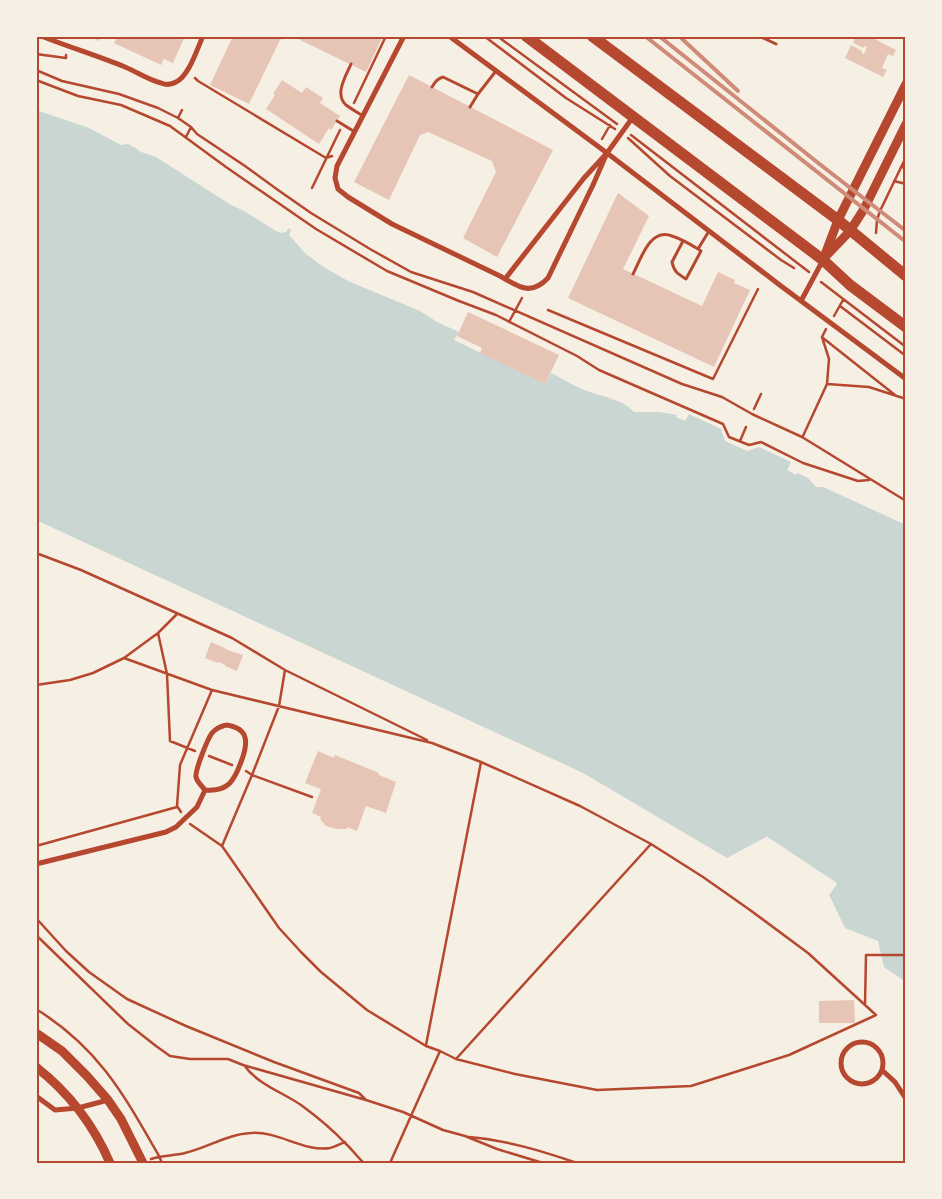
<svg xmlns="http://www.w3.org/2000/svg" width="942" height="1199" font-family="'Open Sans',sans-serif">
	<style>
		.water { fill: #c9d6d2 }
		.pier { fill: #f6efe4 }
		.building { fill: #e6c5b7 }
		.lines { fill: none; stroke-linecap: round; stroke-linejoin: round }
		.path { stroke: #b5482f; stroke-width: 2.5 }
		.service { stroke: #b5482f; stroke-width: 3 }
		.minor { stroke: #b5482f; stroke-width: 5 }
		.tertiary { stroke: #b5482f; stroke-width: 9 }
		.trunk { stroke: #b5482f; stroke-width: 11 }
		.rail { stroke: #cf8b77; stroke-width: 4 }
		.neatline { fill: none; stroke: #b5482f; stroke-width: 2 }
	</style>
	<rect width="100%" height="100%" fill="#f6efe4"/>
	<path class="water" d="M36,110L89,128L121,145L128,144L137,149L141,152L156,157L231,205L244,211L276,231L281,233L286,232L289,228L291,230L289,235L305,253L322,266L348,281L420,311L437,322L459,332L454,340L545,384L551,373C563,379 575,387 587,391C603,397 622,399 634,412H659L677,415L676,417L685,421L689,414L721,429L725,441L747,451L759,447L791,462L787,470L796,475L797,473L808,478L816,487H823L906,525V982L884,967L878,941L845,928L829,895L837,884L766,837L727,858L583,773L36,520Z"/>
	<path class="pier" d="M766,836L837,883L829,895L845,928L842,927L826,895L834,884L766,840Z"/>
	<path class="building" d="M87,36H101L99,41Z
		M118,36H159L166,39L167,36H185L173,63L164,59L161,65L114,43Z
		M233,36H288L280,40L249,104L210,85Z
		M292,36H383L366,72Z
		M856,36H869L896,50L893,56L888,54L882,68L887,70L883,77L845,58L851,45L862,51V53L864,54L867,47L865,46L864,48L853,43Z
		M409,75L553,150L497,257L463,238L496,172L492,161L428,132L420,135L389,200L354,182Z
		M282,80L302,93L306,87L323,98L320,103L340,116L331,130L329,128L319,144L266,109L275,95L273,94Z
		M618,193L649,216L623,269L702,306L718,272L735,280L734,283L750,290L714,367L568,298Z
		M468,312L559,355L545,384L480,353L482,348L457,336Z
		M211,642L225,648V649L243,655L237,671L225,666V665L219,662L218,663L205,658Z
		M318,751L334,758L335,755L379,773V775L396,782L386,813L366,806L357,831L347,827V829H336L326,826L320,819L321,817L312,813L321,789L305,783Z
		M854,1000L855,1023H819V1001Z"/>
	<g class="lines">
		<path class="path" d="M484,36L566,98L615,129
			M497,36L617,124
			M36,54L66,58V55
			M36,70L62,81L119,94L158,108L178,118L191,127L197,134L245,166L278,190L311,213L370,249L411,272L473,292L682,384L722,397L752,414L802,437L906,501
			M195,78L198,81L326,158L332,156
			M36,80L78,96L121,105L170,126L226,167L316,229L387,271L459,301L496,315L577,356L599,370L723,424L729,437L749,445L761,442L803,463L858,481L869,480
			M354,103L386,36
			M178,118L182,110
			M631,135L809,272
			M186,137L191,127
			M628,138L670,176L781,260L794,268
			M602,139L610,125
			M901,167L906,168
			M894,181L906,184
			M312,188L340,130
			M876,233L877,220L880,211L906,157
			M821,282L906,347
			M840,306L906,356
			M548,310L713,379L758,289
			M834,316L843,300
			M509,322L522,298
			M823,338L895,395
			M827,384L869,387L906,399
			M754,409L761,394
			M803,436L827,384L829,359L822,337L826,329
			M740,441L746,427
			M36,553L81,570L232,638L285,670L427,740
			M158,633L167,674L170,741L195,751
			M124,658L212,690L432,743L481,762L580,806L651,844L703,877L750,910L808,953L876,1015L789,1055L691,1086L597,1090L515,1074L456,1059L440,1051L426,1046L367,1010L321,972L301,952L279,928L222,846L190,824
			M36,685L70,680L93,673L124,658L158,633L177,614
			M209,756L232,765
			M246,771L252,775L312,797
			M181,812L177,806L180,765L212,690
			M36,846L177,807
			M222,846L252,775L279,706L285,670
			M36,918L66,951L89,972L127,999L186,1026L274,1062L359,1093L365,1099
			M36,935L128,1024L156,1046L170,1056L190,1059H228L243,1065L366,1100L403,1112L443,1130L465,1136L497,1149L543,1163
			M865,1005L866,955H906
			M36,1009C99,1048 124,1095 159,1156L162,1163
			M426,1045L481,762
			M456,1059L651,844
			M244,1065C257,1084 282,1092 301,1105C316,1116 332,1129 345,1143C352,1149 357,1157 364,1163
			M469,1137C506,1140 542,1151 577,1163
			M151,1159C162,1155 173,1156 185,1153C207,1148 228,1134 251,1133C279,1131 303,1152 330,1148C335,1147 340,1144 345,1142
			M390,1163L440,1051"/>
		<path class="service" d="M759,36L776,44
			M351,64C346,76 334,94 346,105C351,109 357,112 363,116
			M432,87C435,82 437,79 443,77L478,94
			M470,107L478,94L496,71
			M337,121L355,132
			M683,241L672,262C674,272 678,274 686,279L701,251L698,249
			M633,274C641,259 650,227 672,236C681,239 690,244 698,249L709,231"/>
		<path class="minor" d="M41,36C69,47 98,56 125,67C137,72 149,80 161,83C166,85 171,85 176,82C189,76 197,49 203,36
			M404,36L337,166L335,178L338,189L348,197L392,224L500,276C518,286 530,297 548,278L593,185L607,153
			M449,36L607,153L781,286L906,379
			M505,279L584,178L607,153L633,117
			M801,301L823,260
			M226,725C250,728 248,744 241,762C234,781 228,792 205,790C202,786 197,782 196,777C195,770 208,738 212,733C216,728 220,727 226,725Z
			M36,864L166,832L176,827L197,807L205,790
			M841 1063a21 21 0 1 1 42 0a21 21 0 1 1-42 0Z
			M882,1070L895,1082L906,1099
			M36,1096L55,1110L78,1108L108,1100"/>
		<path class="tertiary" d="M826,256L850,231L864,209L906,124
			M823,260L838,220L906,84
			M36,1033L62,1051L87,1076L108,1100L121,1119L143,1163
			M36,1067C68,1092 94,1126 110,1163"/>
		<path class="trunk" d="M526,36L823,260L850,285L906,327
			M592,36L838,220L906,276"/>
		<path class="rail" d="M645,36L906,242
			M659,36L822,166L906,231
			M679,36L738,91"/>
	</g>
	<rect width="942" height="1199" fill="none" stroke="#f6efe4" stroke-width="75"/>
	<rect x="38" y="38" width="866" height="1124" class="neatline"/>
</svg>
